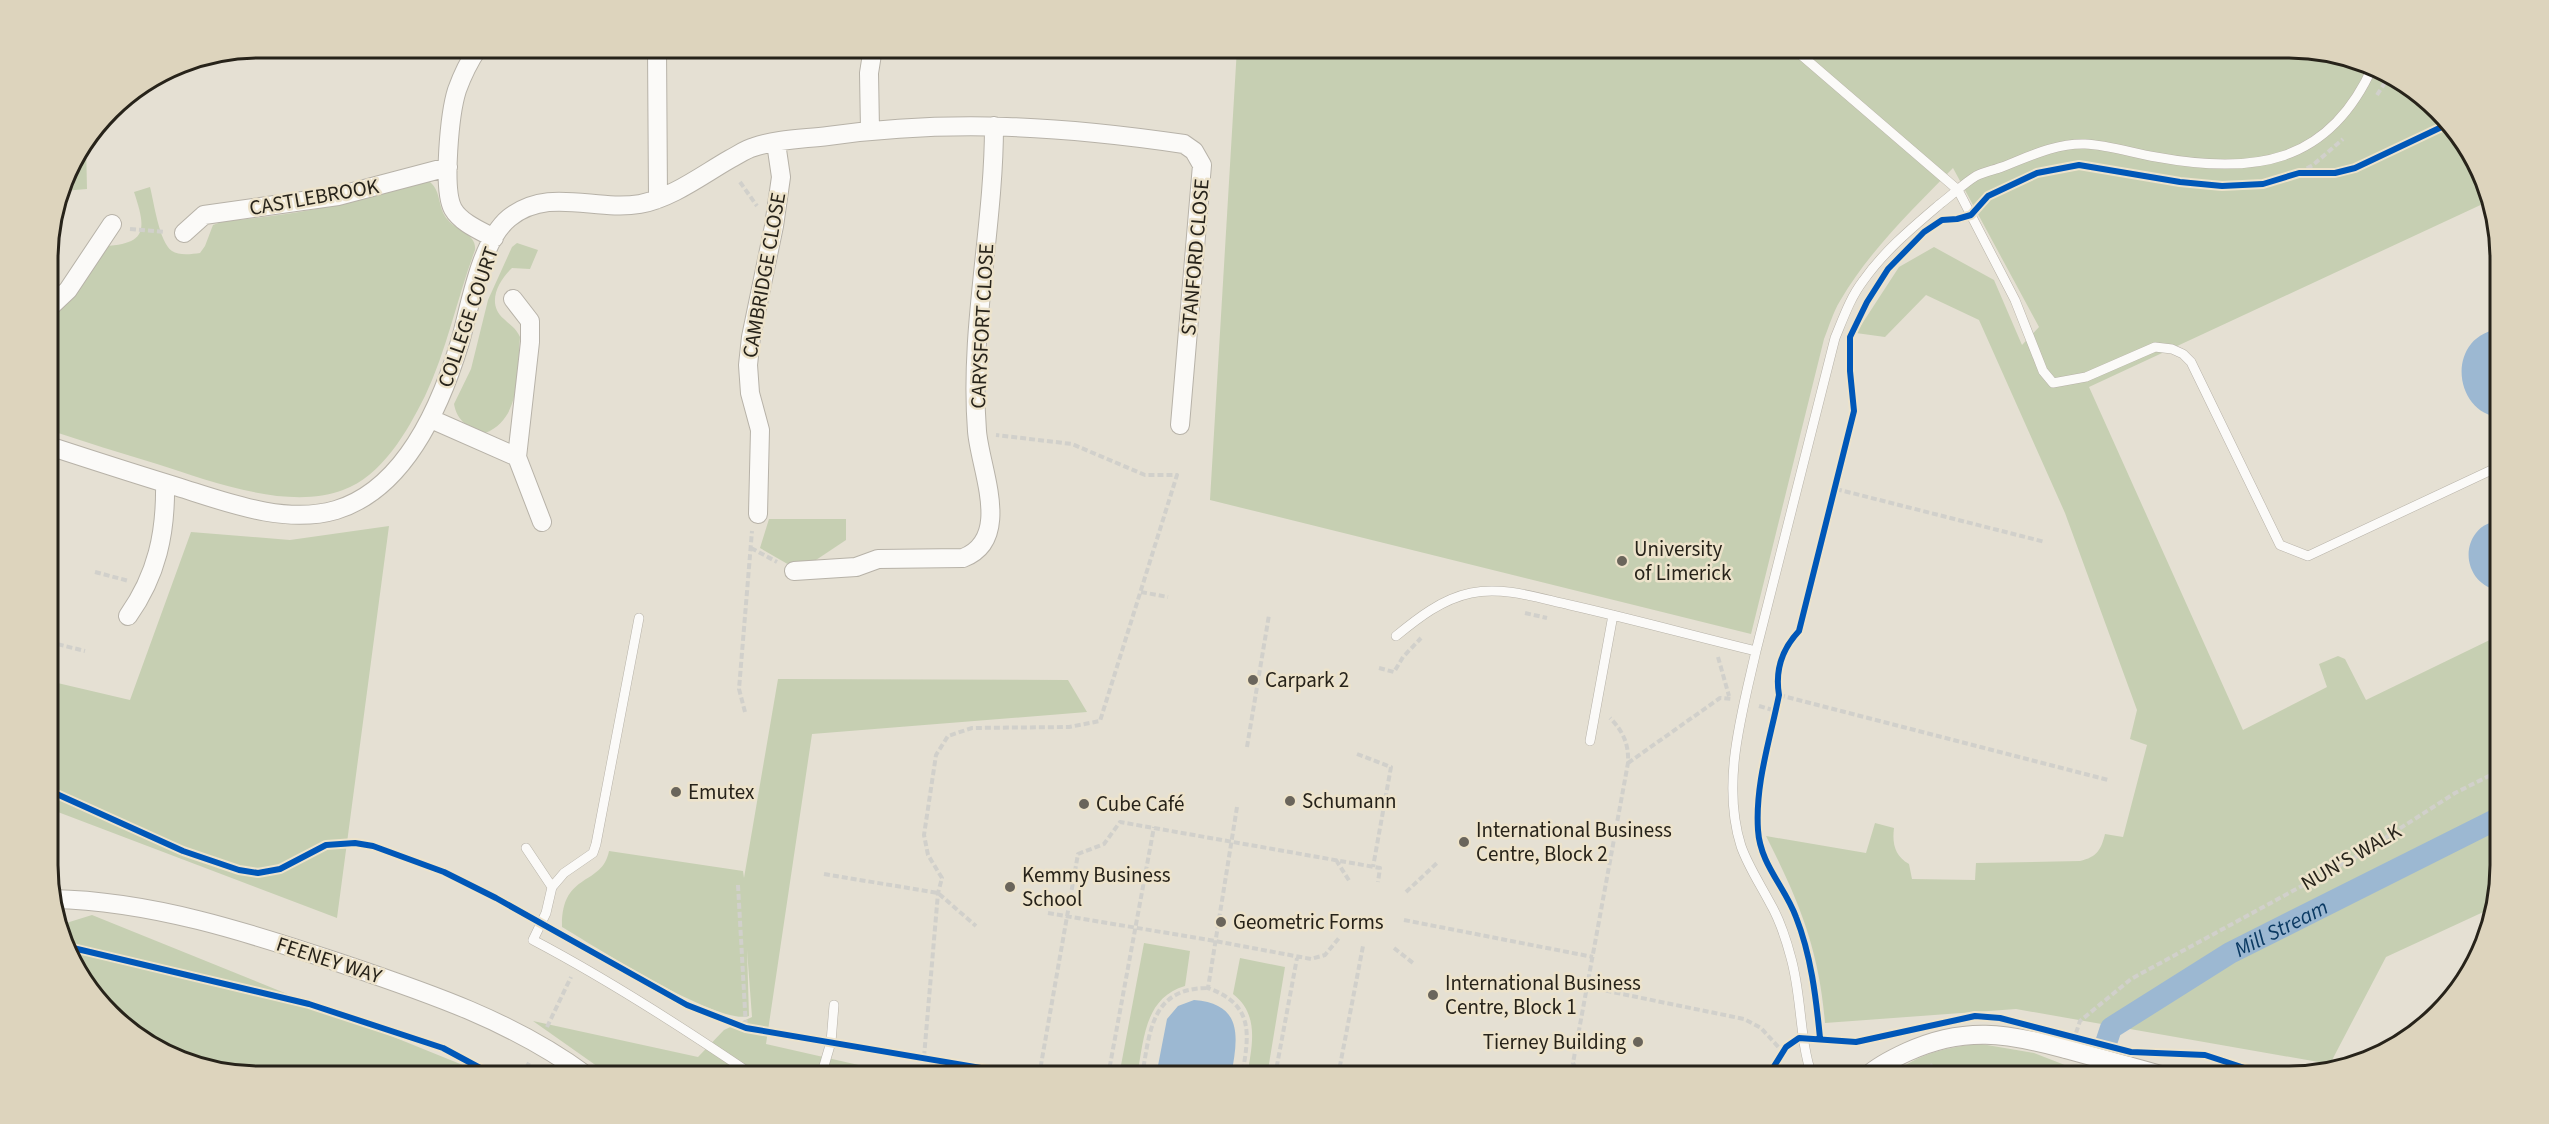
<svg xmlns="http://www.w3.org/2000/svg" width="2549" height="1124" font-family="'Source Sans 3',sans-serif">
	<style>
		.green { fill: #c6cfb2 }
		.water { fill: #9cb8d2 }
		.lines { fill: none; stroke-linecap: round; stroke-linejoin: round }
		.canal { stroke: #9cb8d2; stroke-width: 22 }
		.lane-casing { stroke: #b7b2a8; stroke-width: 10 }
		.street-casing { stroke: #b7b2a8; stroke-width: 20 }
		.path { stroke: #d1d0cb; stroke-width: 4; stroke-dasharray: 6 3; stroke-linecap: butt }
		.lane { stroke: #fbfaf8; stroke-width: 9 }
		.street { stroke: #fbfaf8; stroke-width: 18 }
		.street-bridge-casing { stroke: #b7b2a8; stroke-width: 20; stroke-linecap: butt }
		.street-bridge { stroke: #fbfaf8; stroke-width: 18 }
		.cycleway-casing { stroke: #ede3cb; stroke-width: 10 }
		.cycleway { stroke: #0057b8; stroke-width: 6 }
		.poi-dot { fill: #6a655b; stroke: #ede3cb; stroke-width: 2 }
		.labels { text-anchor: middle; stroke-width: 5; stroke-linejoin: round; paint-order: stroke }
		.street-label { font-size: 21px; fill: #27231a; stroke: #ede3cb }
		.poi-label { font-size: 21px; fill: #27231a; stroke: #ede3cb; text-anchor: start }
		.water-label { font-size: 22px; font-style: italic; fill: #0b3a63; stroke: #ede3cb }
		.rim { fill: none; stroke: #27231a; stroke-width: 3 }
	</style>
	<rect width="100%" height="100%" fill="#e5e0d3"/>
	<path class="green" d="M1237,48H2289L2370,64L2457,131L2487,202L2089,387L2243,730L2327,687L2319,664L2338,656L2345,659L2366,700L2500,635L2501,864L2492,908L2386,957L2330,1064L2016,1009L1825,1023C1819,949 1799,901 1766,836L1866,853L1875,823L1894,828C1892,844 1895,856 1909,864L1912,879L1975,880L1976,863L2080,861C2097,857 2101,850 2105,834L2123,837L2147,745L2130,739L2137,710L2065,513L1979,320L1926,295L1885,337L1856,333L1899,267L1934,247L1994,280L2022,345L2039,327L1953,168C1913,209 1869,251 1840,301C1833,312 1829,327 1824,339L1751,634L1210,500Z
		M86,144L87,189L63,191L70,166Z
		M422,182H430C442,192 437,208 448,220C457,231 477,234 475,250C457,298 447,350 425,396C407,432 382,476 343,490C288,511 210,481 157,464C121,453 85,442 49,430V319L72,298L105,246C148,244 146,228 134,192L150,187C154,202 159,242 172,251C179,256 192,254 200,253L205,246L213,225L224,221C292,216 356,203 422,182Z
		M517,243L538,250L530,269L512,268C498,281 486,304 504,319C511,326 516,328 520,337C517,370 522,419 485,433C469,429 457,421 454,404L471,369L488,300L512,247Z
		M769,519H846V540L807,566H791L760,548Z
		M389,526L337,918L50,809L49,681L130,700L191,532L290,540Z
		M778,679L1068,680L1087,712L812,734L766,1044L907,1076H611L533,1021L698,1057L724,1030L752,1017L747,950L749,1016C719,1026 594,946 562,927C561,871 602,887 609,851L743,871L744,878Z
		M92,915L490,1076H260L179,1060L92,993L63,924Z
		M1144,943L1190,951L1185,986C1144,998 1144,1040 1137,1076H1119Z
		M1240,958L1285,967L1267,1076H1247C1252,1046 1260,1015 1233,994Z
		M1981,1044L2034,1053L2093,1076H1892C1914,1054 1951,1046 1981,1044Z"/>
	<path class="water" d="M2499,328L2500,417C2466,415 2450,370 2471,344C2478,335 2489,331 2499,328Z
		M2500,519V590C2473,588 2459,555 2476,533C2482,525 2491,522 2500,519Z
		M1194,1000C1244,1004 1238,1038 1231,1076H1156L1167,1019L1178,1006Z"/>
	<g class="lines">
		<path class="canal" id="s1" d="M2095,1076L2111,1028L2230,953L2501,817"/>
		<g class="lane-casing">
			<path id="lane" d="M1793,48L1958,190L2015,300L2043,371L2053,383L2086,377L2155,347L2172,349L2183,354L2191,362L2280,545L2308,556L2500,466
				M639,618L596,844L593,853L564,873L552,887L546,913L533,940C609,980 682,1027 754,1076
				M1396,636C1418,618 1442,599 1471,593C1503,586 1538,598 1570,605C1632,619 1694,636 1756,651
				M1590,741L1613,615
				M526,848L552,887
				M821,1076L831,1042L834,1005
				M1812,1076C1799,1038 1802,997 1791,958C1786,939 1780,920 1770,903C1760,884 1748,866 1741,846C1721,783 1742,713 1756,651L1835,338C1843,319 1850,298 1863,281C1884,251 1913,227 1940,204C1952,195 1963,184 1976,176C1984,172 1994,170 2002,167C2028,157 2056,143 2085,144C2108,145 2133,153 2156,157C2253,175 2329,165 2373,66"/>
		</g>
		<g class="street-casing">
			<path id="street" d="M478,48C470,60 462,76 457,90C450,112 442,189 453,209C461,223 481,231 494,238
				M657,48L658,199
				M870,130L869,73L873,48
				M184,233L204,215L338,196L448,167
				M513,299L530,321V342L517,457L542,522
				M49,308L68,290L112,224
				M431,419L517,457
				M49,446C92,460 135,474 178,487C226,502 285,525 336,510C405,489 441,405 460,342C470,307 480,242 509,218C549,186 595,212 640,204C672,198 702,175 730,159C738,155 746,149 754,147C777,139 804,139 828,136C951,119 1062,126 1184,144L1194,151L1202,165L1180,425
				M758,514L760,430L750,393L748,365L751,337L774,226L781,177L776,143
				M794,571L856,567L878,559L963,558C1013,539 980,469 977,431C969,329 994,227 994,126
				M128,616C157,575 166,533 165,483
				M53,899C151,901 247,932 340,963C426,992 513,1021 587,1076
				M2128,1066L2164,1076
				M1867,1076C1878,1066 1894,1058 1907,1052C1964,1026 2007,1033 2066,1049"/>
		</g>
		<path class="path" d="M2377,95L2388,78
			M2299,173L2313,165L2343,139
			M740,182L757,206
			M130,229L165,232
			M1836,489L2045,542
			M751,548L777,562
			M95,572L129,581
			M1141,592L1168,597
			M1525,613L1547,618
			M49,642L85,651
			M1718,657L1729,696
			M1379,668L1394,672L1403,657L1421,638
			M1779,695L2108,780
			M1759,706L1776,711
			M745,712L739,689L752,531
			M1247,747L1269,615
			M1357,754L1391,767L1373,867
			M1628,763L1720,698L1732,699
			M1237,807L1208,988C1255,1005 1249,1035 1242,1076
			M1336,860L1350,882
			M824,874L938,893L976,926
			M738,885L746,1028
			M1406,892L1437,863
			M1048,913L1215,941L1311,959L1325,955L1339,938
			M1404,920L1593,957
			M1394,948L1413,963
			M1588,987L1744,1019L1761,1028L1782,1051
			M547,1027L571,977
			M2076,1033L2080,1021L2131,979L2357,856L2455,793L2501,770
			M924,1057L938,893L942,878L928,855L924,835L936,755L948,736L972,728L1069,727L1100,721L1177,475H1145L1072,444L996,435
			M522,1076L530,1061
			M1039,1076L1078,854L1104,844L1120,822L1380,868L1378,882
			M1108,1076L1154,827
			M1142,1076C1150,1031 1151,988 1208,988
			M1275,1076L1297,958
			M1338,1076L1363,946
			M1580,1076L1573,1063L1628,763C1629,744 1623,731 1610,718
			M1923,1076L1933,1064"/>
		<use href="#lane" class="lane"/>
		<use href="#street" class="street"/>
		<g class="street-bridge-casing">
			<path id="street-bridge" d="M2066,1049L2128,1066"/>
		</g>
		<use href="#street-bridge" class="street-bridge"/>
		<g class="cycleway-casing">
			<path id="cycleway" d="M50,791L183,851L239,870L258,873L280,869L326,845L355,843L373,846L444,872L496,898L687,1005L746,1028L1028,1076
				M73,948L309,1004L443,1048L495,1076
				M1820,1038C1816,997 1811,955 1796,917C1785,887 1760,864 1758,830C1755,784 1770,740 1779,695C1775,671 1782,649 1799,631L1854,411L1850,371V337L1867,302L1888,269L1924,232L1942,220L1957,219L1971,215L1988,196L2037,173L2079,165L2180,182L2222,186L2263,184L2299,173H2335L2355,168L2448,124
				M1768,1076L1786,1047L1799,1038L1856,1042L1975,1016L2000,1018L2131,1052L2205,1055L2269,1076"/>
		</g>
		<use href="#cycleway" class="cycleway"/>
	</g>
	<g class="poi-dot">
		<circle cx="1622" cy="561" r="6"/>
		<circle cx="1253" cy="680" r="6"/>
		<circle cx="676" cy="792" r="6"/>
		<circle cx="1290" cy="801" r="6"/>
		<circle cx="1084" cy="804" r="6"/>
		<circle cx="1464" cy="842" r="6"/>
		<circle cx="1010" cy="887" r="6"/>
		<circle cx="1221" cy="922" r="6"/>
		<circle cx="1433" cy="995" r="6"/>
		<circle cx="1638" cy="1042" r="6"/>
	</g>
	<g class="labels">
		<g class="street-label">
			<text transform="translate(314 197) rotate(-10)" y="7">CASTLEBROOK</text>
			<text transform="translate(1195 257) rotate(-85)" y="7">STANFORD CLOSE</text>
			<text transform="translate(764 275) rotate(-80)" y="7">CAMBRIDGE CLOSE</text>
			<text transform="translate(468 317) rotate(-71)" y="7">COLLEGE COURT</text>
			<text transform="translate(982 326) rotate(-87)" y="7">CARYSFORT CLOSE</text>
			<text transform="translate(2351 857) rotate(-30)" y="7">NUN'S WALK</text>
			<text transform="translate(329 960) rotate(18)" y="7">FEENEY WAY</text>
		</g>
		<g class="poi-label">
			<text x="1634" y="556">University<tspan x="1634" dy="24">of Limerick</tspan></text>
			<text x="1265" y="687">Carpark 2</text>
			<text x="688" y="799">Emutex</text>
			<text x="1302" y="808">Schumann</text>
			<text x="1096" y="811">Cube Café</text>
			<text x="1476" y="837">International Business<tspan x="1476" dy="24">Centre, Block 2</tspan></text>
			<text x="1022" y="882">Kemmy Business<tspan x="1022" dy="24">School</tspan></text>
			<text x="1233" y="929">Geometric Forms</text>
			<text x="1445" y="990">International Business<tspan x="1445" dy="24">Centre, Block 1</tspan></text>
			<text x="1626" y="1049" text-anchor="end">Tierney Building</text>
		</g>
		<g class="water-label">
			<text dy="8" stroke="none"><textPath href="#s1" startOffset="248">Mill Stream</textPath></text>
		</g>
	</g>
	<path d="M0 0H2549V1124H0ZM259 58H2289A201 201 0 0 1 2490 259V865A201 201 0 0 1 2289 1066H259A201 201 0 0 1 58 865V259A201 201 0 0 1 259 58Z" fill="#ddd4bd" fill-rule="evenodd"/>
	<path class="rim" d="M259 58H2289A201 201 0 0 1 2490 259V865A201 201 0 0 1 2289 1066H259A201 201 0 0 1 58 865V259A201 201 0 0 1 259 58Z"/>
</svg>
